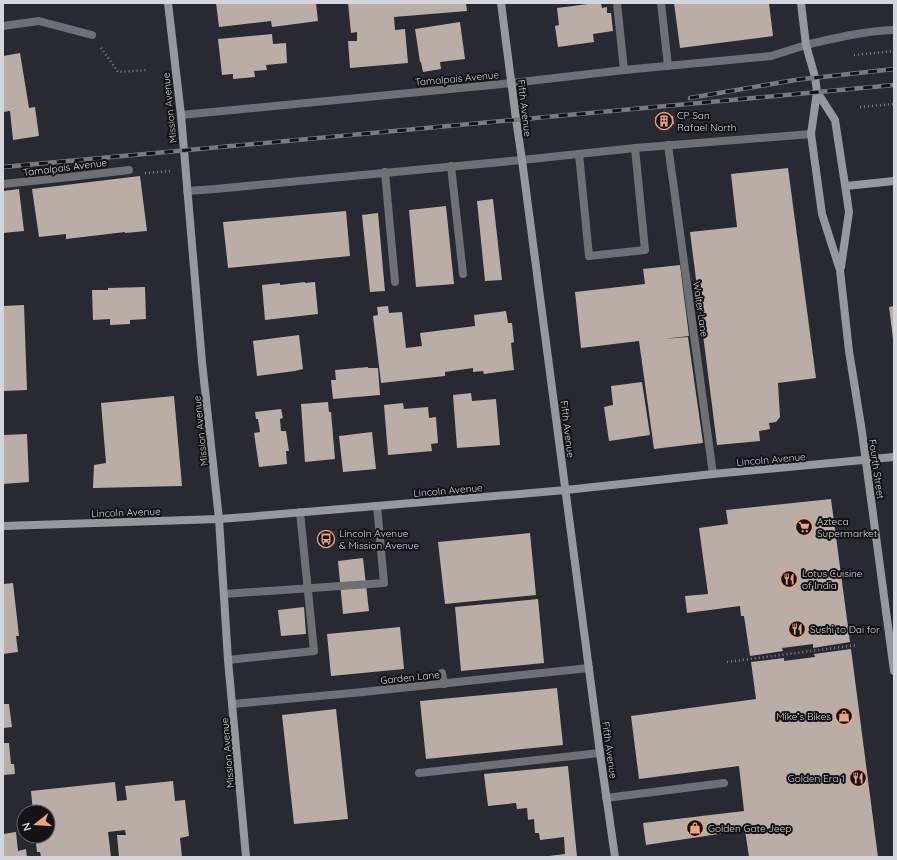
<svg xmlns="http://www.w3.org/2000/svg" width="897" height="860" font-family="Quicksand,sans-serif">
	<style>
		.building { fill: #baada6 }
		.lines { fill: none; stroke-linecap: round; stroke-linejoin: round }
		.path { stroke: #80818a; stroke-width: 2.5; stroke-dasharray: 1 3; stroke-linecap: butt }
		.lane { stroke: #6f7075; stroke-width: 8 }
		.street { stroke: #6f7075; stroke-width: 8 }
		.secondary { stroke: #9698a0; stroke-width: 8 }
		.rail-casing { stroke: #797a82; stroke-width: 4.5 }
		.rail { stroke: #121217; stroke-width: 3; stroke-dasharray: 9; stroke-linecap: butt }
		.labels { text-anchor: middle; stroke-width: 4; stroke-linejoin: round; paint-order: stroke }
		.street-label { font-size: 10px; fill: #d5d6dd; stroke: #121217 }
		.poi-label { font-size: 10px; fill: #d5d6dd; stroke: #121217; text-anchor: start }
	</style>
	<rect width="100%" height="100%" fill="#282933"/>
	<path class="building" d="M216,3H316L318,21L272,27L271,21L219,27Z
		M348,3H466L467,11L394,17L395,30L405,29L408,63L350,68L348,41H357V32L351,33Z
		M596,3H601L602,8L607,7V13H611L613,31L593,34L594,42L558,47L555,26L559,25L557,8Z
		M674,3H769L773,36L680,48Z
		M460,22L465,59L440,62L441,69L423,72L421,62H420L415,29Z
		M272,34L273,44L286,43L287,63L266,65L267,70L254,71L255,77L233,79V74L222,75L218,39Z
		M20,53L29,108L35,107L39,136L13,140L10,111L3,112V56Z
		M673,116L674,124L656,126L655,117Z
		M788,168L816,378L778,383L780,417L776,422L769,423L770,429L759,431L760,441L717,445L690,232L737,227L731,174Z
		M140,176L147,231L125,233V232L66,239V234L39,237L32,189Z
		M19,189L24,231L3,233V191Z
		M493,199L502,280L485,281L477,201Z
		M446,206L454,284L416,287L409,210Z
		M346,211L350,256L228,268L223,222Z
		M378,213L385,291L370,292L362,215Z
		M680,265L689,336L663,339L688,337L703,443L654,449L639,341L581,348L575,292L645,284L643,269Z
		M305,282V283L315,282L318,314L265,320L262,285L280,283V285Z
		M145,287L146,319L130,320V324L110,325V319L93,320L92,290H108V288Z
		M24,305L27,390L3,391V306Z
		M388,306L389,313L402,312L406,348L422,346L420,333L475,326L474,315L506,311L508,323H512L514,342L511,343L514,370L484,374L483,371L473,372V368L445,372V376L381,383L373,316L378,315L377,307Z
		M894,306V339H893L889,307Z
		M299,335L303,369L295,371L257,376L253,341Z
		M368,367V368H378L380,395L333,399L331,380H336L335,370Z
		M642,382L650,435L609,441L604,407L613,405L611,386Z
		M471,393L472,401L496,399L500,445L457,448L453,395Z
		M174,396L182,486L93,488L94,465L106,463L101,403Z
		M328,402L329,412H331L335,459L305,462L301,404Z
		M403,403L404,409L428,407L429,418L436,417L438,443L431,444L432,451L388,455L384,405Z
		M281,409L283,418L280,419L281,431H286L289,451H286L287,464L259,467L254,433L260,432L258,419H256L255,412Z
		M372,432L376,469L343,472L339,436Z
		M27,434L29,482L3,484V435Z
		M831,499L850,642L813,648V644L782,648L783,651L750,656L744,616H741L740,606L687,613L685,596L708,594L699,528L728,524L726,510Z
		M530,533L536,595L445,604L438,542Z
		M363,558L369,611L343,614L338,561Z
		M13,583L19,636H16L18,652L3,654V584Z
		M538,599L544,663L461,671L455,607Z
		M304,607L306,634L281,636L278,610Z
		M400,627L404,669L331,676L327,634Z
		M851,649L878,857H749L745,830L646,845L643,823L744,811L739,766L639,779L631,716L756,699L751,662L784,658V661L815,657L814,654Z
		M557,688L563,745L426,759L420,701Z
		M3,704H9L12,727L3,728Z
		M336,709L348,819L294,824L282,715Z
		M3,740H4V743H9L11,764H14L15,774L3,775Z
		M568,766L577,857H549V856L565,854L564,837L540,840L539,833H535L534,819L528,820L527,808L517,809L516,803L488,806L484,774Z
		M173,781L175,801L185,800L189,836L180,838L182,857H119L117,835H126L125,830L108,832L111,857H41L40,852H37L36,843H39L38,838L28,839L27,836H48V812H33L31,791L115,782L117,801L127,800L125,786Z
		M16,832L18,851L26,849L27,857H3V834Z"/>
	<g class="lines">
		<path class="path" d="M101,48L118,72L147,70
			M854,55L894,51
			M860,107L894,104
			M145,173L170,171
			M727,662L857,645"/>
		<path class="lane" d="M617,3L624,70
			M661,3L668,66
			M806,45C835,38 864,31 894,30
			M668,145L713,474
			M579,154L589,256L645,250L635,148
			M451,166L463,274
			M385,172L395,282
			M70,177L129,170
			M224,594L384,583L377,506
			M228,660L314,651L300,512
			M442,673L444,684
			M419,773L600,753
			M606,798L724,783"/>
		<path class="street" d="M3,26L39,21L92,35
			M181,115L512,83L624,70L771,56L806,45
			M3,184L70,177
			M187,191L215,189L522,160L635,148L811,134
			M233,704L363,692L589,668"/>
		<path class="secondary" d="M168,3L181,115L202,362L219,519L228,660L246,857
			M501,3L516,119L522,160L600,753L615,857
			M801,3L806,45L815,77L817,92L811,134L822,214L840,270L849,351L862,432L894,671
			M817,92L835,120L847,198L849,212L841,267
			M846,186L894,181
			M3,526L219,519L246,517L566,490L713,474L894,457"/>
		<g class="rail-casing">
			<path id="rail" d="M690,98L795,80L894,69
				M3,167L894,85"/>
		</g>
		<use href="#rail" class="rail"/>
	</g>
	<defs>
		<g id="building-ring" transform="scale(0.9)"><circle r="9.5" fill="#121217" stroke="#f1a17d" stroke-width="1.5"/><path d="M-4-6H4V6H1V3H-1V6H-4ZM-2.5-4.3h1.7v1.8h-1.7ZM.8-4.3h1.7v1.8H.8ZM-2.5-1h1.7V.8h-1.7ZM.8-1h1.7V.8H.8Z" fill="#f1a17d"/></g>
		<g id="supermarket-ring" transform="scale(0.9)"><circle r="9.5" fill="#121217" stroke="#f1a17d" stroke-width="1.5"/><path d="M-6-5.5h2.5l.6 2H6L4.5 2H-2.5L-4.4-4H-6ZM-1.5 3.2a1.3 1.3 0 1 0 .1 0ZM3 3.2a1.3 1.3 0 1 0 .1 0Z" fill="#f1a17d"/></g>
		<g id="bus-ring" transform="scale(0.9)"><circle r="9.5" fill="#121217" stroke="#f1a17d" stroke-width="1.5"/><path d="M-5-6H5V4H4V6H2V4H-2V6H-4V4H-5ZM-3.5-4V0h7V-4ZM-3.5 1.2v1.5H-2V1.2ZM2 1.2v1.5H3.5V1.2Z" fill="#f1a17d"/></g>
		<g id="restaurant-ring" transform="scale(0.9)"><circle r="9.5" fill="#121217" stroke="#f1a17d" stroke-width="1.5"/><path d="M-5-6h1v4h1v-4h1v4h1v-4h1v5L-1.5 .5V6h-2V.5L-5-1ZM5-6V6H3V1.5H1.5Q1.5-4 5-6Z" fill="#f1a17d"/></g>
		<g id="shop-ring" transform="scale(0.9)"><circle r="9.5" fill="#121217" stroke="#f1a17d" stroke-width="1.5"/><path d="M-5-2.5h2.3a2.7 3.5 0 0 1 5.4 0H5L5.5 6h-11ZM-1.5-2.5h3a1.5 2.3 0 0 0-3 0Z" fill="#f1a17d"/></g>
	</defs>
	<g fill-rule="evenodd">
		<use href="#building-ring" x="664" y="121"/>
		<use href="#supermarket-ring" x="804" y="527"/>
		<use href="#bus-ring" x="326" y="539"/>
		<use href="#restaurant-ring" x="789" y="579"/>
		<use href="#restaurant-ring" x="797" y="629"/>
		<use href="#shop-ring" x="844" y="716"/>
		<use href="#restaurant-ring" x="858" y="778"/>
		<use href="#shop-ring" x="695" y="828"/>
	</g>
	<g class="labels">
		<g class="street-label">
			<text transform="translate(457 78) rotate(-5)" y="4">Tamalpais Avenue</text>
			<text transform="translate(169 108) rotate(-96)" y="4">Mission Avenue</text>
			<text transform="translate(525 108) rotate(83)" y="4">Fifth Avenue</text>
			<text transform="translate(65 167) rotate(-7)" y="4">Tamalpais Avenue</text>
			<text transform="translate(701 309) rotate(82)" y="4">Walter Lane</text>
			<text transform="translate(568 429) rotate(83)" y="4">Fifth Avenue</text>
			<text transform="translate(200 431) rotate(-96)" y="4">Mission Avenue</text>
			<text transform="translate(771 459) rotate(-5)" y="4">Lincoln Avenue</text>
			<text transform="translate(877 469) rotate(82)" y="4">Fourth Street</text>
			<text transform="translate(448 490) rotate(-5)" y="4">Lincoln Avenue</text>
			<text transform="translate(126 512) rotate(-2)" y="4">Lincoln Avenue</text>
			<text transform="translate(410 677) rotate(-6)" y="4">Garden Lane</text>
			<text transform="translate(610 750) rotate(82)" y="4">Fifth Avenue</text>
			<text transform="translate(227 753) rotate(-95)" y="4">Mission Avenue</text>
		</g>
		<g class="poi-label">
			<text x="677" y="119">CP San<tspan x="677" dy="12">Rafael North</tspan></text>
			<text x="817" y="525">Azteca<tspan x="817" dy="12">Supermarket</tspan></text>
			<text x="339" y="537">Lincoln Avenue<tspan x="339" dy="12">&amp; Mission Avenue</tspan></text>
			<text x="802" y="577">Lotus Cuisine<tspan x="802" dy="12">of India</tspan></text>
			<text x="810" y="633">Sushi to Dai for</text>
			<text x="831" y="720" text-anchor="end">Mike’s Bikes</text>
			<text x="845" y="782" text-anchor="end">Golden Era 1</text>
			<text x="708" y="832">Golden Gate Jeep</text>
		</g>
	</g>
	<rect width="897" height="860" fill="none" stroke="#d5d6dd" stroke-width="8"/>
	<g transform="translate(36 824) rotate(253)"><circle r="19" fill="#121217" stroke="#606066"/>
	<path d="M0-3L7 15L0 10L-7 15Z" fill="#f1a17d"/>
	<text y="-6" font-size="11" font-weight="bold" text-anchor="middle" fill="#d5d6dd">N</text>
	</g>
</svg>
